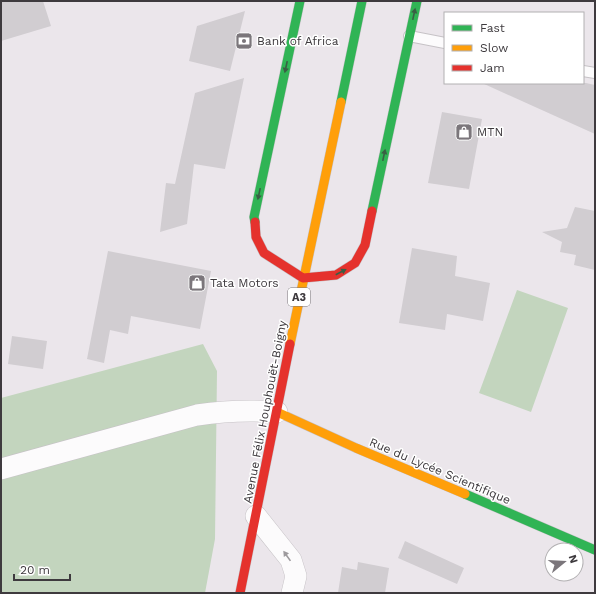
<svg xmlns="http://www.w3.org/2000/svg" width="596" height="594" font-family="'Work Sans',sans-serif">
	<style>
		.green { fill: #c3d5be }
		.building { fill: #d1cdd1 }
		.lines { fill: none; stroke-linecap: round; stroke-linejoin: round }
		.lane-casing { stroke: #c6c2c6; stroke-width: 12 }
		.street-casing { stroke: #c6c2c6; stroke-width: 22 }
		.fast-casing { stroke: #c6c2c6; stroke-width: 10 }
		.slow-casing { stroke: #c6c2c6; stroke-width: 10 }
		.jam-casing { stroke: #c6c2c6; stroke-width: 10 }
		.lane { stroke: #fcfbfc; stroke-width: 10 }
		.street { stroke: #fcfbfc; stroke-width: 21 }
		.fast { stroke: #30b455; stroke-width: 9 }
		.slow { stroke: #ff9f0a; stroke-width: 9 }
		.jam { stroke: #e5322d; stroke-width: 9 }
		.oneway { fill: #3a5f45 }
		.oneway2 { fill: #9d9a9d }
		.labels { text-anchor: middle; stroke-width: 3; stroke-linejoin: round; paint-order: stroke }
		.shield { fill: #fff; stroke: #787578; stroke-width: 1 }
		.shield-label { font-size: 11px; font-weight: bold; fill: #3e3a3e }
		.poi-label { font-size: 12px; fill: #3e3a3e; stroke: #fff; text-anchor: start }
		.street-label { font-size: 12px; fill: #3e3a3e; stroke: #fff }
	</style>
	<rect width="100%" height="100%" fill="#ebe6eb"/>
	<path class="green" d="M517,290L568,308L531,412L479,393Z
		M203,344L217,371L215,539L205,593H1V398Z"/>
	<path class="building" d="M1,1H43L51,26L1,41Z
		M245,11L230,71L189,61L197,26Z
		M244,78L225,169L194,164L187,224L160,232L166,183L175,184L195,93Z
		M482,83H586L595,85V134Z
		M442,112L482,119L469,189L428,183Z
		M575,207L595,211V270L574,265L576,255L560,252L562,242L542,232L567,228Z
		M412,248L457,256L455,276L490,283L483,321L447,314L445,330L399,323Z
		M108,251L211,271L200,329L131,316L128,334L110,330L104,363L87,359Z
		M12,336L47,341L43,369L8,364Z
		M405,541L464,568L457,584L398,558Z
		M358,562L389,568L385,593H338L342,567L357,570Z"/>
	<g class="lines">
		<g class="lane-casing">
			<path id="lane" d="M409,36L445,43
				M583,71L595,73"/>
		</g>
		<g class="street-casing">
			<path id="street" d="M1,469L197,415C224,411 250,410 277,412
				M256,516L291,560L296,576L292,593"/>
		</g>
		<g class="fast-casing">
			<path id="fast" d="M341,102L362,1
				M372,211L417,1
				M255,222L254,217L300,1
				M465,494L595,550"/>
		</g>
		<g class="slow-casing">
			<path id="slow" d="M290,344L341,102
				M277,412L356,448L465,494"/>
		</g>
		<g class="jam-casing">
			<path id="jam" d="M255,222L256,237L264,253L303,278L336,275L355,263L365,245L372,211
				M240,593L290,344"/>
		</g>
		<use href="#lane" class="lane"/>
		<use href="#street" class="street"/>
		<use href="#fast" class="fast"/>
		<use href="#slow" class="slow"/>
		<use href="#jam" class="jam"/>
	</g>
	<defs><path id="oneway-solid" d="M-6-.8H1V-3.2L6.5 0L1 3.2V.8H-6Z"/></defs>
	<g class="oneway">
		<use href="#oneway-solid" transform="translate(414 14) rotate(-78)"/>
		<use href="#oneway-solid" transform="translate(286 67) rotate(102)"/>
		<use href="#oneway-solid" transform="translate(384 155) rotate(-78)"/>
		<use href="#oneway-solid" transform="translate(259 194) rotate(102)"/>
		<use href="#oneway-solid" transform="translate(341 272) rotate(-28)"/>
	</g>
	<use class="oneway2" href="#oneway-solid" transform="translate(287 556) rotate(-125)"/>
	<defs>
		<g id="bank-square" transform="scale(0.9)"><rect x="-9" y="-9" width="18" height="18" rx="4" fill="#7b767b" stroke="#fff"/><path d="M-6-4H6V4H-6ZM0-2.3a2.3 2.3 0 1 0 0 4.6a2.3 2.3 0 1 0 0-4.6Z" fill="#fff"/></g>
		<g id="shop-square" transform="scale(0.9)"><rect x="-9" y="-9" width="18" height="18" rx="4" fill="#7b767b" stroke="#fff"/><path d="M-5-2.5h2.3a2.7 3.5 0 0 1 5.4 0H5L5.5 6h-11ZM-1.5-2.5h3a1.5 2.3 0 0 0-3 0Z" fill="#fff"/></g>
	</defs>
	<g fill-rule="evenodd">
		<use href="#bank-square" x="244" y="41"/>
		<use href="#shop-square" x="464" y="132"/>
		<use href="#shop-square" x="197" y="283"/>
	</g>
	<g class="labels">
		<rect class="shield" x="288" y="288" width="22" height="18" rx="3"/>
		<g class="shield-label">
			<text x="299" y="301">A3</text>
		</g>
		<g class="poi-label">
			<text x="257" y="45">Bank of Africa</text>
			<text x="477" y="136">MTN</text>
			<text x="210" y="287">Tata Motors</text>
		</g>
		<g class="street-label">
			<text transform="translate(265 412) rotate(-79)" y="4">Avenue Félix Houphouët-Boigny</text>
			<text transform="translate(440 471) rotate(23)" y="4">Rue du Lycée Scientifique</text>
		</g>
	</g>
	<rect width="596" height="594" fill="none" stroke="#3e3a3e" stroke-width="4"/>
	<rect x="444" y="12" width="140" height="72" fill="#ffffff" stroke="#b2b0b2"/>
	<rect x="452" y="25" width="20" height="6" fill="#30b455" stroke="#b2b0b2"/>
	<text x="480" y="32" font-size="12" fill="#3e3a3e">Fast</text>
	<rect x="452" y="45" width="20" height="6" fill="#ff9f0a" stroke="#b2b0b2"/>
	<text x="480" y="52" font-size="12" fill="#3e3a3e">Slow</text>
	<rect x="452" y="65" width="20" height="6" fill="#e5322d" stroke="#b2b0b2"/>
	<text x="480" y="72" font-size="12" fill="#3e3a3e">Jam</text>
	<g transform="translate(564 562) rotate(72)"><circle r="19" fill="#ffffff" stroke="#b2b0b2"/>
	<path d="M0-3L7 15L0 10L-7 15Z" fill="#7b767b"/>
	<text y="-6" font-size="11" font-weight="bold" text-anchor="middle" fill="#3e3a3e">N</text>
	</g>
	<path d="M14 574v6h56v-6" fill="none" stroke="#3e3a3e" stroke-width="2"/>
	<text x="20" y="574" font-size="12" fill="#3e3a3e" stroke="#ffffff" stroke-width="3" paint-order="stroke">20 m</text>
</svg>
